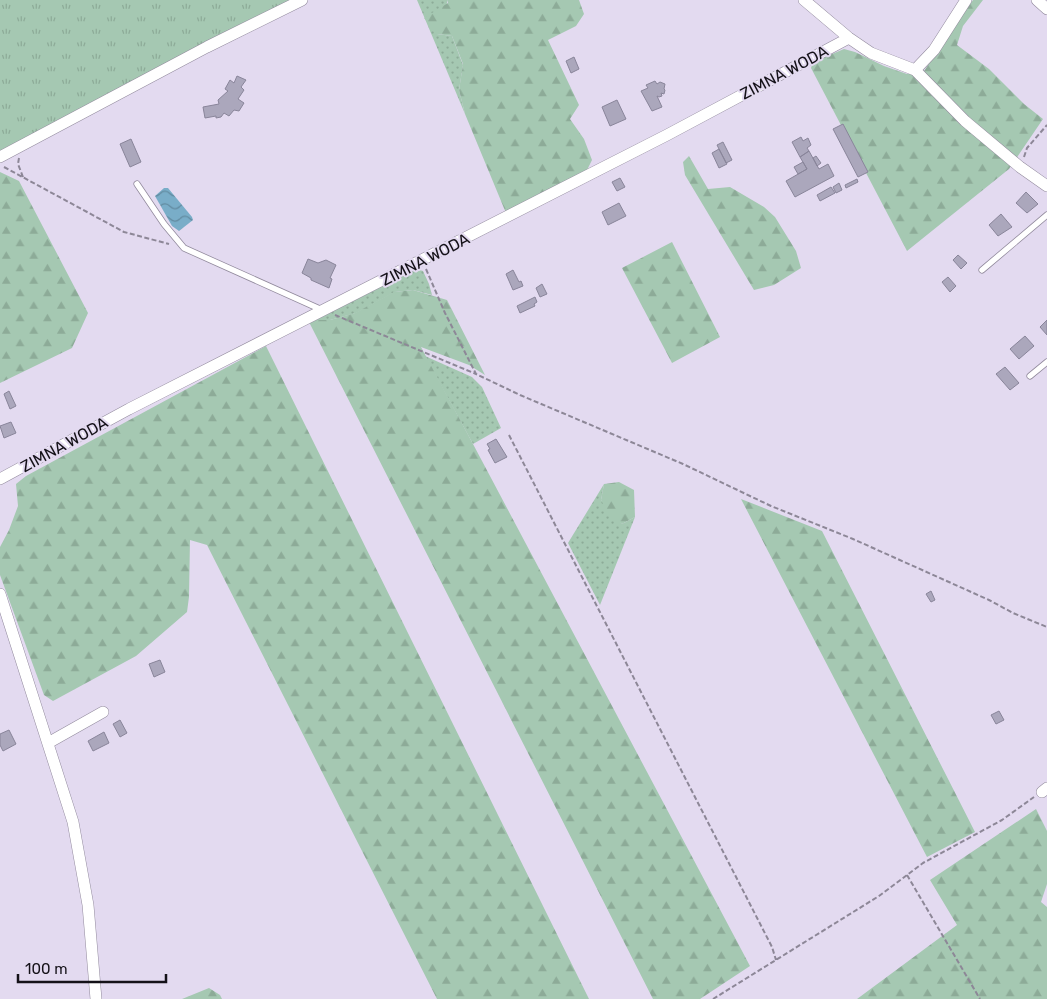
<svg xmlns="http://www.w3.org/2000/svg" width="1047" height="999" font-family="Rubik,sans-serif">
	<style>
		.grass { fill: url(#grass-dots) }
		.forest { fill: url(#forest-firs) }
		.park { fill: url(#park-tufts) }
		.water { fill: url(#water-waves) }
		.building { fill: #aba7bc; stroke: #89859a }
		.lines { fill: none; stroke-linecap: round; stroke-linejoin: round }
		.lane-casing { stroke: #928a9d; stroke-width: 7 }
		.street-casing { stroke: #928a9d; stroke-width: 12 }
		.path { stroke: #8d8797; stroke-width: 2; stroke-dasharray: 5 2.5; stroke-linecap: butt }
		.lane { stroke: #fff; stroke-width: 5.5 }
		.street { stroke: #fff; stroke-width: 11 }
		.labels { text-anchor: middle; stroke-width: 4; stroke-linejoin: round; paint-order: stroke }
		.street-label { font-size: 16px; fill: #141118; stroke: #e3daf0 }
	</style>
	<defs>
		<pattern id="grass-dots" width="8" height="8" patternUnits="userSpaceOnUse" patternTransform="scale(1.25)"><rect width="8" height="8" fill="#a5c8b2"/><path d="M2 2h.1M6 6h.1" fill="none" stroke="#8dab98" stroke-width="1.8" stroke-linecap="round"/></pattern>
		<pattern id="forest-firs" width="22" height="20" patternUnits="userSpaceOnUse" patternTransform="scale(1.25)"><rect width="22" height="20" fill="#a5c8b2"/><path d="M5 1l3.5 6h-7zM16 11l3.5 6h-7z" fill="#8dab98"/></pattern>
		<pattern id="park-tufts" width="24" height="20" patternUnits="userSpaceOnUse" patternTransform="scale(1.25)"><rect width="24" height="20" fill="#a5c8b2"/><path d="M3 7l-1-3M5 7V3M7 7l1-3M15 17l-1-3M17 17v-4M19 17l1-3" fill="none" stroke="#8dab98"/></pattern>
		<pattern id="water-waves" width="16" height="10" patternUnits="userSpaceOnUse" patternTransform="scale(1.25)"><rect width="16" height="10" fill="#79adc8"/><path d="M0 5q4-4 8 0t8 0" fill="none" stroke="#628ba1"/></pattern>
	</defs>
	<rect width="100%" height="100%" fill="#e3daf0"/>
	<path class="grass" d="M417,0H448L437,34L452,36L463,65L459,90L465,114Z
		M416,269L423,271L429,284L432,295L413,290L395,292L356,313L330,320H316Z
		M425,356L472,377L482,387L501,428L473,444Z
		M604,484L601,500L622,524L635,517L600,605L568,543Z"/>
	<path class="forest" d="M448,0H579L584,14L576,26L548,40L579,105L570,119L584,139L592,160L587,170L506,213L465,114L459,90L463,64L452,36L437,34L424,18L448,3Z
		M973,0H983L963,26L957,45L989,69L1024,104L1043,119L1009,169L907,251L811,68L813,62L844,49L855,52L884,66L907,74L924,71Z
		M689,156L708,189L730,187L764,207L775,217L796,251L801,268L774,285L754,290L685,175L683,162Z
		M0,172L19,181L88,313L72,348L0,383Z
		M672,242L720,337L672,363L622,268Z
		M413,290L447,300L485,375L469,365L421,347L473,444L750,966L700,999H653L309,322L316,320H330L355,313L394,292Z
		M266,346L589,999H437L207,545L190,540L189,597L187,612L136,656L53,701L44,695L0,575V547L9,530L18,506L16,484L26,476Z
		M619,482L634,490L635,517L622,524L609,515L601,500L604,484Z
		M741,499L822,531L975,832L927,857Z
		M1036,809L1047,831V884L1041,902L1047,907V999H857L957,925L930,880Z
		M209,988L220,995L222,999H182Z"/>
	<path class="park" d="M0,0H291L0,155Z"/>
	<path class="water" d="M164,188H168L192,217L193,220L179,231L172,226L155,196Z"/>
	<path class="building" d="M574,57L579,69L571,73L566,61Z
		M237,76L246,80L241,87L244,90L238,99L244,103L239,111L234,110L229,116L224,113L221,117L216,118V116L205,118L203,107L219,104L218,100L228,91L225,89L230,80L234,83Z
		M655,81L657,84L660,82L665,84L664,89L665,90L664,94L661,93L662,96L659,97L657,96L662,107L652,111L641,91L648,88L646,85Z
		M617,100L626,119L610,126L602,107Z
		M843,124L868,172L858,177L833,129Z
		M801,137L803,141L808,138L811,145L807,148L809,151L800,157L792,142Z
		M131,139L141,162L130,167L120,144Z
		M723,142L732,160L726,163L717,145Z
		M719,149L727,164L719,168L712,153Z
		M809,151L819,169L828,164L834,176L795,197L786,181L807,169L800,157Z
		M816,156L821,163L817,166L813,158Z
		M803,162L807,169L798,174L794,167Z
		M620,178L625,187L617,191L612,182Z
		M857,179L858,182L846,188L845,185Z
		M839,183L842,190L836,193L833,187Z
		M831,187L835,193L820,201L817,195Z
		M1026,192L1038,204L1027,213L1016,203Z
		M619,203L626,216L608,225L602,212Z
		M1001,214L1012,227L998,236L989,225Z
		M958,255L967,263L961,269L953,260Z
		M308,259L318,263L326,260L336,265L330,278L332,279L329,288L311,280V278L302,273Z
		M513,270L519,282L521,281L523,286L513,290L506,274Z
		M948,277L956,286L950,292L942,282Z
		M542,284L547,294L540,297L536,288Z
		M535,297L537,302L534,304L535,306L520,313L517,306Z
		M1047,320V335L1040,327Z
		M1025,336L1034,346L1019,359L1010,349Z
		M1005,367L1019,383L1010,390L996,374Z
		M9,391L16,406L10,409L4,394Z
		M11,422L16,433L4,438L0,426Z
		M496,439L507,457L495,463L488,450L490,449L487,444Z
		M931,591L935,600L931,602L926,594Z
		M160,660L165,672L154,677L149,664Z
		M999,711L1004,720L996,724L991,715Z
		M120,720L127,733L120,737L113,724Z
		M9,730L16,744L3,751L0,745V734Z
		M104,732L109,743L93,751L88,741Z"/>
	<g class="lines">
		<g class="lane-casing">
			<path id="lane" d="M137,184L164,224L184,248L322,310
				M982,270L1047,215
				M1030,376L1047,362"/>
		</g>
		<g class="street-casing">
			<path id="street" d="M804,0L849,38L871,53L915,70L934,50L966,0
				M1037,0L1047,9
				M915,70L965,121L1020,167L1047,186
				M0,157L207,47L302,0
				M0,479L129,409L667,135L849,38
				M0,594L73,822L88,905L96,999
				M48,743L103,712
				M1042,792L1047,788"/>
		</g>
		<path class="path" d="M1024,157L1027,148L1047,125
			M19,158L18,164L23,177
			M4,167L124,232L169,244
			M426,269L445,313L476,374L520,395L683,464L771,506L853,539L989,600L1013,613L1047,627
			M335,315L476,374
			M509,435L772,947L776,960
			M907,875L980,999
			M713,999L879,896L923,863L1002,820L1034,797"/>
		<use href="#lane" class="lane"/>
		<use href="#street" class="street"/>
	</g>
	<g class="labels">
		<g class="street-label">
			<text transform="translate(784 72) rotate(-28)" y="6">ZIMNA WODA</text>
			<text transform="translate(425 259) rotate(-27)" y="6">ZIMNA WODA</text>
			<text transform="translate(64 444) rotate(-29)" y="6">ZIMNA WODA</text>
		</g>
	</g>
	<path d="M18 974v8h148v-8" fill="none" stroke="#141118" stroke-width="2.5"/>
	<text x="25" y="974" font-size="15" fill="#141118" stroke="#e3daf0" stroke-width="4" paint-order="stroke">100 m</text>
</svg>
